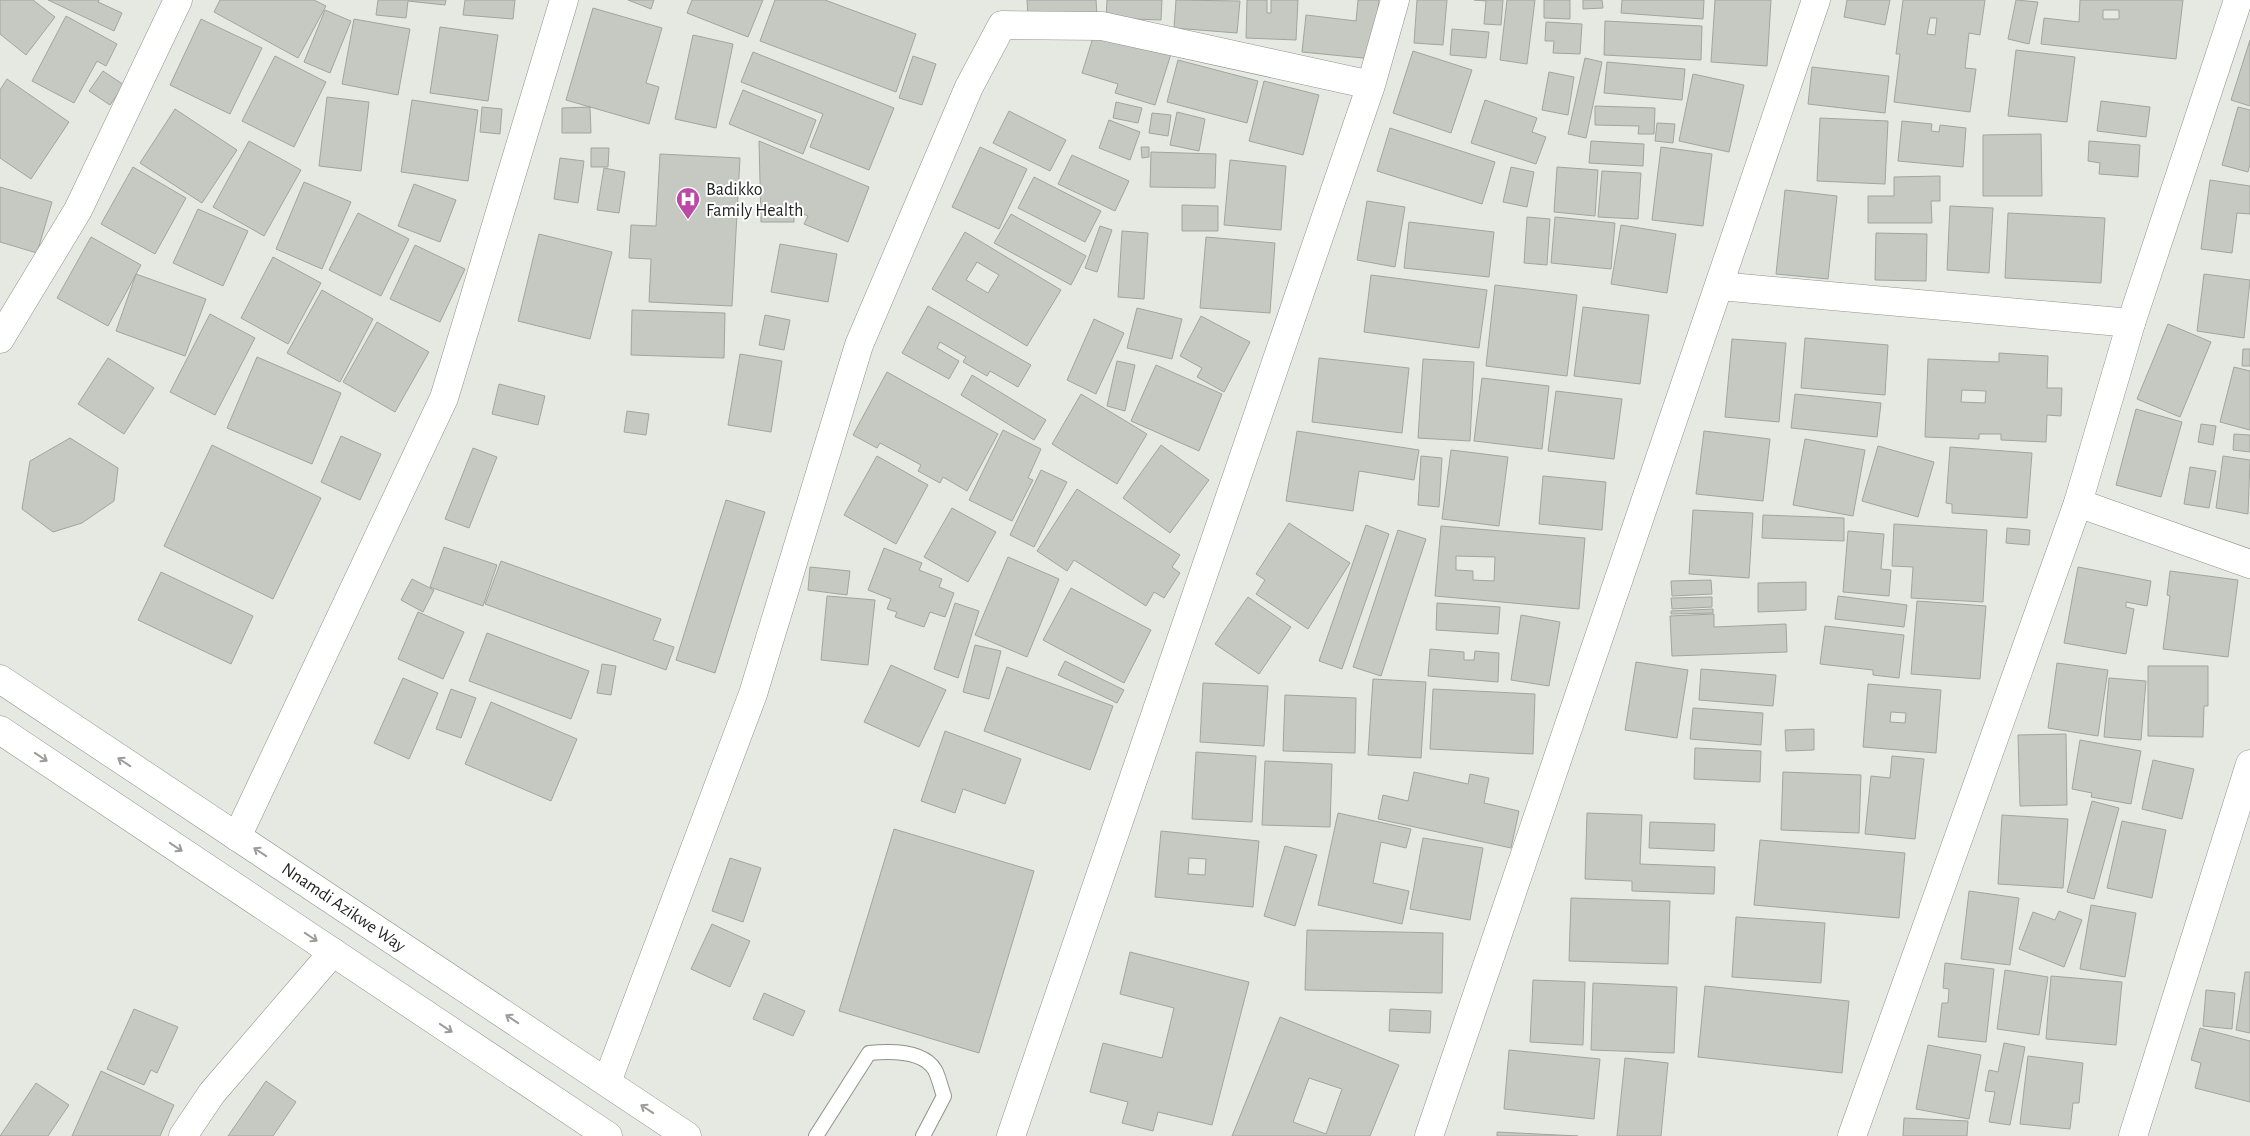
<svg xmlns="http://www.w3.org/2000/svg" width="2250" height="1136" font-family="'Alegreya Sans',sans-serif">
	<style>
		.building { fill: #c6c9c2; stroke: #a2a59e; fill-rule: evenodd }
		.lines { fill: none; stroke-linecap: round; stroke-linejoin: round }
		.lane-casing { stroke: #90938c; stroke-width: 16 }
		.street-casing { stroke: #90938c; stroke-width: 29 }
		.secondary-casing { stroke: #90938c; stroke-width: 29 }
		.highway-casing { stroke: #90938c; stroke-width: 29 }
		.lane { stroke: #fff; stroke-width: 14 }
		.street { stroke: #fff; stroke-width: 28 }
		.secondary { stroke: #fff; stroke-width: 28 }
		.highway { stroke: #fff; stroke-width: 28 }
		.oneway { stroke: #9c9c9b }
		.labels { text-anchor: middle; stroke-width: 4; stroke-linejoin: round; paint-order: stroke }
		.poi-label { font-size: 18px; fill: #222321; stroke: #fff; text-anchor: start }
		.street-label { font-size: 18px; fill: #222321; stroke: #fff }
	</style>
	<rect width="100%" height="100%" fill="#e6e9e2"/>
	<path class="building" d="M0,0H33L55,17L26,55L0,34Z
		M48,0H99L98,2L122,13L114,31Z
		M220,0H314L326,6L298,58L214,12Z
		M378,0H446L445,5L408,1L406,18L376,15Z
		M465,0H515L513,19L463,15Z
		M628,0H654L651,9Z
		M692,0H763L748,37L687,13Z
		M775,0H825L916,34L896,92L760,41Z
		M1027,0H1096L1097,15L1028,17Z
		M1107,0H1162L1161,20L1106,18Z
		M1176,0L1240,1L1237,33L1174,28Z
		M1247,0H1267V13H1271V0H1298L1296,40L1246,38Z
		M1358,0H1379L1373,59L1302,52L1306,15L1356,21Z
		M1417,0H1447L1443,45L1414,43Z
		M1474,0H1503L1501,25L1484,24L1486,1Z
		M1507,0H1535L1527,64L1500,60Z
		M1544,0H1570V19L1544,18Z
		M1583,0H1602L1603,8L1583,9Z
		M1622,0H1704L1703,19L1621,13Z
		M1715,0H1771L1767,66L1711,62Z
		M1847,0H1890L1885,25L1844,17Z
		M1903,0H1985L1980,35L1969,33L1965,68L1976,69L1970,112L1894,102L1900,54H1896ZM1930,18H1937L1935,35L1927,34Z
		M2016,0L2038,2L2029,44L2008,39Z
		M2080,0H2183L2176,59L2041,44L2044,18L2079,22ZM2103,10H2119V19H2103Z
		M593,8L662,28L646,83L659,87L649,124L566,100Z
		M325,10L351,21L330,73L304,62Z
		M66,16L117,44L106,66L97,61L74,103L32,81Z
		M201,19L262,48L230,114L170,85Z
		M354,19L410,29L398,95L342,84Z
		M1605,21L1702,26L1701,60L1604,55Z
		M1546,22L1582,24L1580,54L1553,53L1554,41H1545Z
		M440,27L498,35L488,101L430,93Z
		M1452,29L1489,32L1486,58L1450,55Z
		M1095,31L1171,54L1155,105L1115,93L1118,84L1082,73Z
		M693,35L733,44L716,128L675,119Z
		M2250,40V106L2231,100Z
		M2016,50L2075,57L2067,122L2008,116Z
		M1413,51L1472,70L1451,133L1393,113Z
		M753,52L894,108L869,170L810,147L823,114L741,82Z
		M275,56L326,82L294,147L242,121Z
		M913,56L936,64L922,105L899,98Z
		M1585,58L1602,62L1586,138L1568,134Z
		M1178,60L1258,81L1247,123L1167,102Z
		M1607,62L1685,69L1682,100L1604,93Z
		M1812,67L1889,76L1885,113L1808,104Z
		M103,71L124,85L110,105L89,91Z
		M1549,72L1574,77L1568,115L1542,110Z
		M1693,74L1744,85L1729,152L1679,141Z
		M7,79L69,122L31,179L0,158V90Z
		M1264,81L1319,95L1303,155L1249,141Z
		M743,90L816,120L803,154L729,124Z
		M327,97L369,102L361,171L319,166Z
		M412,100L478,110L468,181L401,172Z
		M1485,100L1537,118L1532,132L1546,137L1536,164L1471,143Z
		M2101,101L2150,107L2146,137L2097,131Z
		M1116,102L1142,108L1138,123L1113,118Z
		M1595,106L1655,108L1654,134H1638L1639,126L1595,125Z
		M482,107L502,109L500,134L480,132Z
		M590,107L591,133H562V108Z
		M2238,107L2250,110V164L2248,172L2222,165Z
		M175,109L237,150L202,203L140,163Z
		M1009,111L1066,140L1050,171L993,143Z
		M1177,112L1205,119L1199,151L1170,145Z
		M1152,113L1171,115L1168,136L1149,133Z
		M1820,118L1888,121L1885,184L1817,181Z
		M1109,120L1140,132L1130,160L1099,148Z
		M1902,121L1932,124L1931,131L1939,132L1940,125L1966,128L1963,167L1898,161Z
		M1657,123L1675,124L1673,143L1655,141Z
		M1390,128L1495,162L1482,204L1377,171Z
		M2041,134L2042,196H1983V135Z
		M249,141L301,170L264,236L213,207Z
		M759,141L869,187L848,242L804,224L808,216L794,210V222H761Z
		M1591,141L1644,144L1643,166L1589,163Z
		M2089,141L2140,145L2138,177L2099,174L2100,163L2088,161Z
		M980,147L1027,169L999,229L952,207Z
		M1141,147H1149V157L1142,158Z
		M1661,147L1712,154L1703,226L1652,220Z
		M591,148H609L608,167H591Z
		M1151,152L1216,154L1215,188L1150,187Z
		M660,154L740,158L732,306L649,302L651,259L629,258L631,225L656,226Z
		M1072,155L1129,181L1115,211L1058,184Z
		M560,158L584,161L578,203L554,199Z
		M1230,160L1286,166L1281,230L1224,225Z
		M133,167L186,198L155,254L101,224Z
		M1511,167L1534,172L1527,207L1503,202Z
		M1557,167L1598,170L1595,216L1554,212Z
		M604,168L625,172L619,213L597,210Z
		M1602,171L1641,173L1638,219L1598,217Z
		M1940,176V201H1931L1932,223H1868V196H1894V177Z
		M1034,177L1101,211L1085,242L1018,208Z
		M2210,180L2250,186V214L2237,213L2232,253L2201,249Z
		M304,182L351,202L322,269L276,249Z
		M414,184L456,200L440,242L398,226Z
		M0,187L52,202L37,253L0,242Z
		M1785,190L1837,196L1828,279L1776,274Z
		M1367,201L1405,207L1395,267L1357,260Z
		M1182,205L1218,206V231H1182Z
		M1950,206L1993,208L1989,273L1947,270Z
		M198,209L248,231L223,286L173,263Z
		M358,213L409,239L381,296L329,270Z
		M2008,213L2105,218L2101,283L2005,278Z
		M1011,214L1086,256L1071,285L994,243Z
		M1527,217L1550,219L1547,265L1524,263Z
		M1555,217L1615,223L1611,269L1551,263Z
		M1409,222L1494,232L1489,277L1404,268Z
		M1621,225L1676,234L1667,293L1611,284Z
		M1100,226L1112,230L1097,272L1085,268Z
		M1122,231L1148,233L1144,299L1118,297Z
		M965,232L1061,290L1027,346L932,289ZM977,262L999,275L988,293L966,280Z
		M1876,233L1927,234L1926,281L1875,280Z
		M539,234L612,252L590,339L518,321Z
		M91,237L141,265L108,326L57,298Z
		M1206,237L1275,243L1270,313L1200,308Z
		M780,244L837,254L828,302L771,292Z
		M415,245L465,269L440,322L390,299Z
		M273,257L321,283L288,344L241,318Z
		M136,274L206,299L185,356L116,331Z
		M2204,274L2250,280L2244,338L2197,331Z
		M1371,275L1487,290L1479,348L1364,332Z
		M1495,285L1577,295L1567,376L1486,366Z
		M322,290L373,319L340,382L287,353Z
		M928,306L1031,365L1018,387L990,371L987,376L963,362L966,357L940,342L937,348L959,361L949,379L902,353Z
		M1583,307L1649,315L1640,384L1574,376Z
		M1137,308L1182,319L1172,359L1127,348Z
		M632,310L725,313L724,358L631,355Z
		M210,314L255,338L215,415L170,392Z
		M765,315L790,320L784,350L759,345Z
		M1201,316L1250,342L1224,392L1197,377L1202,368L1180,356Z
		M1094,319L1124,333L1096,394L1067,380Z
		M377,322L429,352L395,412L343,382Z
		M2168,324L2211,342L2180,417L2137,399Z
		M1805,338L1888,345L1885,395L1801,388Z
		M1732,339L1786,343L1779,422L1725,417Z
		M2243,349H2250V366H2242Z
		M1999,353L2048,356L2047,388H2062L2061,416L2047,415L2046,442L2001,440V434H1979V439L1925,437L1928,359L1999,362ZM1962,390L1986,391L1985,403L1961,402Z
		M740,354L782,361L771,432L728,425Z
		M257,357L341,393L312,464L227,428Z
		M108,358L154,388L124,434L78,404Z
		M1319,358L1409,368L1402,433L1312,422Z
		M1423,359L1474,362L1470,441L1418,438Z
		M1117,361L1135,365L1125,411L1107,406Z
		M1156,365L1222,394L1199,451L1131,421Z
		M2234,367L2250,371V430L2220,422Z
		M887,372L998,434L967,491L943,477L940,483L918,471L921,465L880,443L877,448L853,435Z
		M972,375L1046,420L1034,440L961,395Z
		M1482,378L1549,386L1542,449L1474,441Z
		M499,384L545,396L538,425L492,414Z
		M1556,391L1622,399L1614,459L1548,451Z
		M1081,394L1147,434L1117,484L1052,444Z
		M1795,394L1881,403L1877,437L1791,428Z
		M2136,409L2182,422L2161,497L2116,485Z
		M627,411L649,414L646,435L624,432Z
		M2201,424L2216,426L2213,445L2198,442Z
		M1003,430L1041,449L1028,478L1033,480L1012,521L969,500Z
		M1297,431L1419,450L1414,480L1359,471L1353,511L1286,501Z
		M1704,431L1770,439L1763,501L1696,494Z
		M2234,434L2250,435V452L2233,450Z
		M341,436L381,454L360,500L321,482Z
		M70,438L118,468L114,501L82,523L53,532L22,509L30,461Z
		M1805,439L1865,450L1853,516L1793,505Z
		M212,445L321,498L273,599L164,546Z
		M1161,445L1209,480L1170,533L1123,498Z
		M1878,446L1934,462L1918,517L1862,501Z
		M1950,447L2032,453L2027,518L1952,513V504L1946,503Z
		M473,448L497,457L469,528L445,519Z
		M1451,450L1508,457L1499,526L1442,519Z
		M877,456L928,485L896,544L844,515Z
		M1421,456L1442,458L1439,507L1418,505Z
		M2223,456L2250,460L2248,514L2216,508Z
		M2190,467L2216,471L2209,508L2184,504Z
		M1041,470L1067,482L1034,547L1010,535Z
		M1543,476L1606,482L1602,530L1539,524Z
		M1077,489L1180,555L1172,567L1180,573L1164,598L1154,592L1146,606L1074,560L1067,571L1037,551Z
		M726,500L765,512L715,673L676,660Z
		M952,508L996,532L968,582L924,557Z
		M1693,510L1753,513L1749,578L1689,574Z
		M1763,515L1844,518V541L1762,538Z
		M1289,523L1350,563L1308,629L1256,594L1265,580L1256,574Z
		M1894,524L1987,530L1983,602L1911,598L1913,567L1892,566Z
		M1366,525L1389,534L1342,669L1319,661Z
		M1441,526L1585,538L1579,609L1435,596ZM1456,556L1495,557L1494,581L1473,580V571L1456,570Z
		M2007,528L2030,530L2029,545L2006,543Z
		M1398,530L1426,539L1381,676L1353,667Z
		M1848,531L1884,534L1881,569L1891,570L1889,596L1843,592Z
		M444,547L497,565L483,606L430,587Z
		M884,548L922,563L919,570L942,579L939,587L954,593L945,617L930,612L924,627L895,617L897,612L887,609L891,599L868,590Z
		M1008,557L1059,579L1027,657L975,635Z
		M501,561L661,619L653,640L674,647L666,670L485,604Z
		M810,567L850,571L847,595L808,590Z
		M2078,567L2151,581L2147,606L2126,602V607L2134,609L2126,654L2064,643Z
		M2170,571L2238,580L2228,657L2163,649L2170,596L2167,595Z
		M161,572L253,616L231,664L138,620Z
		M412,579L434,590L423,612L401,600Z
		M1711,580L1712,594L1672,596L1671,581Z
		M1806,582V610L1758,612V583Z
		M1071,588L1151,630L1124,683L1043,640Z
		M827,596L875,600L868,665L821,660Z
		M1838,596L1907,605L1904,627L1835,619Z
		M1248,597L1291,627L1259,674L1215,644Z
		M1712,597V607L1672,609L1671,598Z
		M1917,601L1986,606L1980,679L1911,674Z
		M955,603L979,611L958,678L934,669Z
		M1437,603L1500,607L1498,634L1436,630Z
		M1713,609V613L1671,614V611Z
		M418,612L464,632L443,679L398,659Z
		M1714,614V627L1786,624L1787,652L1672,656L1670,616Z
		M1521,615L1560,622L1549,686L1511,680Z
		M1825,626L1904,635L1899,678L1873,675V670L1820,664Z
		M487,633L589,671L571,719L469,681Z
		M975,645L1001,651L989,699L963,692Z
		M1430,649L1464,652V660H1474L1475,651L1499,653L1498,682L1428,676Z
		M1065,661L1124,690L1117,703L1058,675Z
		M1636,662L1688,670L1677,738L1625,730Z
		M2057,663L2108,670L2098,736L2048,728Z
		M602,664L616,666L611,695L597,693Z
		M891,665L946,690L919,747L864,722Z
		M2148,666H2208V706H2204L2203,737L2148,736Z
		M1007,667L1113,706L1090,770L984,731Z
		M1701,669L1776,675L1773,706L1699,700Z
		M403,678L438,693L409,759L374,743Z
		M2109,678L2146,681L2141,740L2104,737Z
		M1373,679L1426,682L1421,758L1368,755Z
		M1203,683L1268,686L1264,746L1200,742Z
		M1868,684L1941,690L1936,753L1863,747ZM1891,712L1906,713L1905,723L1890,722Z
		M451,689L476,698L461,738L436,729Z
		M1433,689L1535,694L1533,754L1430,749Z
		M1285,695L1356,698L1355,753L1283,751Z
		M491,702L577,739L551,801L465,764Z
		M1693,708L1763,713L1761,745L1690,739Z
		M1814,729V750L1786,751L1785,730Z
		M945,731L1021,759L1005,804L963,789L955,813L921,801Z
		M2066,734L2067,805L2020,806L2018,735Z
		M2080,740L2141,751L2131,804L2091,797L2092,793L2072,789Z
		M1695,748L1761,751L1760,782L1694,779Z
		M1196,752L1256,756L1252,822L1192,819Z
		M1892,756L1924,759L1915,839L1865,834L1871,776L1890,778Z
		M2153,760L2194,769L2182,819L2142,809Z
		M1265,761L1332,764L1330,827L1262,825Z
		M1414,772L1468,784L1470,774L1489,778L1484,803L1519,811L1511,848L1378,819L1383,795L1408,801Z
		M1783,772L1861,775L1859,833L1781,830Z
		M2092,801L2119,808L2094,899L2067,892Z
		M1338,813L1411,829L1406,848L1381,842L1373,883L1409,891L1402,924L1318,905Z
		M1587,813L1642,815L1640,864L1715,867L1714,894L1632,891V881L1585,879Z
		M2002,815L2068,819L2063,888L1998,884Z
		M2122,821L2166,830L2152,898L2107,888Z
		M1650,822L1715,824L1714,851L1649,848Z
		M894,829L1034,871L979,1053L839,1011Z
		M1161,831L1259,841L1253,907L1155,897ZM1189,858L1206,859L1205,875L1188,874Z
		M1423,838L1483,848L1470,920L1410,909Z
		M1760,840L1905,853L1899,918L1754,905Z
		M1285,846L1317,855L1295,926L1264,916Z
		M730,858L761,868L743,922L712,911Z
		M1969,891L2019,898L2010,965L1961,959Z
		M1571,898L1670,901L1668,964L1569,961Z
		M2091,905L2136,913L2125,977L2080,969Z
		M2059,911L2082,920L2064,967L2019,949L2033,912L2055,920Z
		M1736,917L1825,923L1821,983L1732,977Z
		M712,924L750,941L730,987L691,969Z
		M1307,930L1443,933L1442,993L1305,990Z
		M1130,952L1249,982L1212,1125L1158,1112L1153,1131L1122,1123L1128,1102L1090,1092L1103,1043L1162,1058L1174,1008L1120,994Z
		M1945,963L1994,969L1986,1042L1938,1037L1942,1003H1948L1949,989L1943,988Z
		M2005,970L2048,977L2039,1035L1997,1029Z
		M2245,972H2250V1033L2236,1030Z
		M2051,976L2122,982L2116,1045L2046,1039Z
		M1533,980L1585,982L1583,1045L1530,1042Z
		M1593,983L1677,987L1674,1053L1591,1050Z
		M1705,986L1849,1001L1842,1073L1698,1057Z
		M2206,990L2235,993L2232,1029L2203,1026Z
		M764,993L805,1011L793,1036L753,1019Z
		M134,1009L178,1027L157,1073L151,1070L144,1085L107,1069Z
		M1390,1009L1431,1011L1430,1033L1389,1031Z
		M1280,1017L1399,1065L1370,1136H1232ZM1309,1078L1342,1089L1326,1134L1293,1122Z
		M2200,1028L2250,1041V1102L2195,1088L2201,1063L2191,1060Z
		M2004,1043L2025,1047L2010,1125L1989,1122L1995,1092L1985,1091L1989,1070L1998,1072Z
		M1928,1045L1981,1055L1969,1119L1916,1109Z
		M1509,1050L1600,1059L1594,1119L1504,1109Z
		M2028,1056L2083,1063L2079,1103H2073L2070,1129L2020,1124Z
		M1625,1058L1668,1063L1661,1136H1617Z
		M101,1071L174,1105L160,1136H72Z
		M266,1081L296,1102L273,1136H228Z
		M36,1083L69,1105L48,1136H0Z
		M1904,1118L1968,1121L1967,1136H1903Z
		M1497,1132L1578,1136H1497Z"/>
	<g class="lines">
		<g class="lane-casing">
			<path id="lane" d="M816,1136L869,1053C889,1051 923,1050 935,1070C939,1078 941,1088 944,1096L923,1136"/>
		</g>
		<g class="street-casing">
			<path id="street" d="M1719,286L2131,323
				M0,339L78,210L178,0
				M2078,503L2250,564
				M237,837L444,398L564,0
				M607,1082L753,694L859,345L969,87L1002,25L1102,26L1371,85
				M183,1136L212,1093L333,952
				M1011,1136L1371,85L1395,0
				M1429,1136L1816,0
				M2133,1136L2250,764"/>
		</g>
		<g class="secondary-casing">
			<path id="secondary" d="M1852,1136L2078,503L2131,323L2238,0"/>
		</g>
		<g class="highway-casing">
			<path id="highway" d="M0,679L687,1136
				M0,730L608,1136"/>
		</g>
		<use href="#lane" class="lane"/>
		<use href="#street" class="street"/>
		<use href="#secondary" class="secondary"/>
		<use href="#highway" class="highway"/>
	</g>
	<defs><path id="oneway-shaft" d="M-6 0H5M1.5-3L5.5 0L1.5 3" fill="none" stroke-width="1.6" stroke-linecap="round" stroke-linejoin="round" transform="scale(1.25)"/></defs>
	<g class="oneway">
		<use href="#oneway-shaft" transform="translate(41 757) rotate(34)"/>
		<use href="#oneway-shaft" transform="translate(124 762) rotate(-146)"/>
		<use href="#oneway-shaft" transform="translate(176 847) rotate(34)"/>
		<use href="#oneway-shaft" transform="translate(260 852) rotate(-146)"/>
		<use href="#oneway-shaft" transform="translate(311 937) rotate(34)"/>
		<use href="#oneway-shaft" transform="translate(512 1019) rotate(-146)"/>
		<use href="#oneway-shaft" transform="translate(446 1028) rotate(34)"/>
		<use href="#oneway-shaft" transform="translate(647 1109) rotate(-146)"/>
	</g>
	<defs>
		<g id="hospital-pin" transform="scale(1.25)"><path d="M0 17L-7.5 6A9.5 9.5 0 1 1 7.5 6Z" fill="#ba4aa6" stroke="#fff"/><path d="M-5-5h3v3.5h4V-5h3V5h-3V1.5h-4V5h-3Z" fill="#fff"/></g>
	</defs>
	<g fill-rule="evenodd">
		<use href="#hospital-pin" x="688" y="199"/>
	</g>
	<g class="labels">
		<g class="poi-label">
			<text x="706" y="195">Badikko<tspan x="706" dy="21">Family Health</tspan></text>
		</g>
		<g class="street-label">
			<text transform="translate(344 907) rotate(34)" y="6">Nnamdi Azikwe Way</text>
		</g>
	</g>
</svg>
